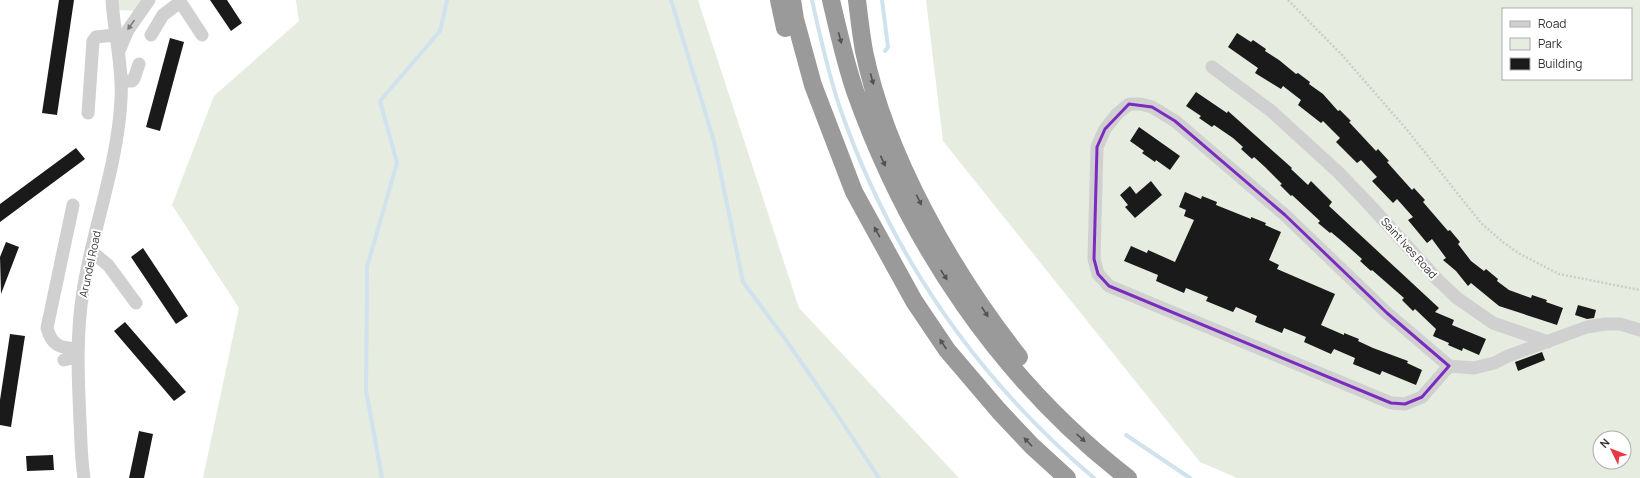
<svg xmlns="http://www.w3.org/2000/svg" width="1640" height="478" font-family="Manrope,sans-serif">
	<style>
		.green { fill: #e6ecdf; fill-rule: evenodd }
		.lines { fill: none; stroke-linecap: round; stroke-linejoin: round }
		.stream { stroke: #cfe2ee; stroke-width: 4 }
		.building { fill: #1a1a1a }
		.path { stroke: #cdcdcd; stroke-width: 2.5; stroke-dasharray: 2 2; stroke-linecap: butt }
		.minor { stroke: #d0d0d0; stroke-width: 13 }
		.highway { stroke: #9a9a9a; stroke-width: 18 }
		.oneway { fill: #7a7a7a }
		.oneway2 { fill: #525252 }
		.marked { fill: none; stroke: #7b2cbf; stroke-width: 3; stroke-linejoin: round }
		.labels { text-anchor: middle; stroke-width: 4; stroke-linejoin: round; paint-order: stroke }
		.street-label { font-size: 11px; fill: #333; stroke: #fff }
	</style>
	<rect width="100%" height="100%" fill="#fff"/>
	<path class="green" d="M116,0H146L138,11L117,10Z
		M296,0H698L799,308L959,478H203L239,308L172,205L214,96L299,21Z
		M926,0H1640V478H1237L1200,462L943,141ZM1503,9H1631V79H1503ZM1600,438H1624V462H1600Z"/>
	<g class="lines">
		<path class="stream" d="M671,0L714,141L743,282L783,336L835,411L879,478
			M812,0C820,36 828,73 840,108C891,255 976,378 1094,478
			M882,0L888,47L885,51
			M1126,435L1190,478
			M382,478L366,390L367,267L397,163L380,101L440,31L447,0"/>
	</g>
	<path class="building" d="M59,0H74L57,115L42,113Z
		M210,0H227L242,23L231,31Z
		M1237,33L1251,42L1253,40L1266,49L1265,51L1279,60L1296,74L1298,73L1310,82L1309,84L1323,94L1338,111L1340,110L1351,121L1349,122L1376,151L1378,149L1389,161L1387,162L1412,190L1414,188L1425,200L1423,202L1448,231L1450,230L1460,242L1458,244L1471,261L1484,271L1486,269L1498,279L1497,281L1509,290L1531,298L1532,295L1547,300L1546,302L1563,308L1557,325L1499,306L1471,283L1468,286L1456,271L1443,260L1446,258L1432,239L1427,243L1408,220L1413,217L1397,199L1393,203L1372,181L1377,177L1361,160L1357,163L1336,142L1340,138L1323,121L1321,123L1298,105L1301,100L1283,86L1281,89L1255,73L1258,68L1228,47Z
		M170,38L184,42L160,131L146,127Z
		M1196,92L1227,113L1228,111L1292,168L1291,169L1308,185L1311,181L1332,202L1329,206L1439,308L1435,312L1454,320L1452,325L1486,339L1479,355L1463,348L1462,351L1448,345L1449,343L1433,336L1436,329L1415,309L1413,311L1402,300L1404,298L1372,270L1371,271L1360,261L1362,259L1344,243L1331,232L1330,233L1318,223L1320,221L1292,195L1291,196L1280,185L1282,184L1265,167L1254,157L1252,159L1241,149L1243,147L1233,138L1214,125L1212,127L1199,118L1201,116L1186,106Z
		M1139,127L1180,156L1170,170L1156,160L1155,162L1142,153L1144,151L1130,141Z
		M76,148L85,159L0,222V204Z
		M1151,181L1162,195L1135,218L1125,207L1128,205L1120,195L1130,186L1136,194Z
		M1185,192L1201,199L1202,196L1217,202L1216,205L1251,219V217L1266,223L1265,225L1281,232L1269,260L1279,265L1277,269L1335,294L1321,325L1344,335V333L1359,339L1358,341L1373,348L1408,361L1407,363L1422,370L1416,385L1382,371L1380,375L1353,364L1355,358L1334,349L1331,354L1304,342L1306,337L1284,328L1282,333L1255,322L1257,316L1236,307L1233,312L1206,301L1208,297L1186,288L1184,293L1156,281L1158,275L1124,261L1131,246L1147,253L1148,250L1175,262L1194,220L1184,216L1186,210L1179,207Z
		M6,242L19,247L1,294L0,257Z
		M143,248L188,316L176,324L131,257Z
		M1578,305L1596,310L1594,318L1587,319L1575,315Z
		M125,322L186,392L174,401L114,331Z
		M10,334L25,336L11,427L0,425V400Z
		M1542,352L1545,360L1518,371L1515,362Z
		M139,431L153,434L144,478H129Z
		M53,455L54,470L27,471L26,456Z"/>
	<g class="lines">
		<path class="path" d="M1288,0L1342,55L1408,131L1481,223L1504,243L1520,254L1559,274L1640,290"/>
		<path class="minor" d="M179,0L202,35
			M151,35L163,15L180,2
			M119,51L128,30L149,0
			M1212,67L1270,110L1338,172L1366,201L1438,280L1457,298L1493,323L1548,342
			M122,81H132L134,79L139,64
			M88,113L93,41L96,37L115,35
			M73,205L47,328C52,346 60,348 78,349
			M92,252L108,265L136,303
			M64,360L77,357
			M1449,366L1422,397L1405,404L1391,403L1109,286L1098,274L1094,259L1097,147L1105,129L1117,114L1129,104H1141L1152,107L1175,121L1285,215L1387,313L1449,366L1474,368L1494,363L1508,356L1587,327L1605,324H1620L1640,330
			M84,478C81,459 81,440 80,421C78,377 76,334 83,291C93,227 118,164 121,99C123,66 114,33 112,0"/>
		<path class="highway" d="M779,0L785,28
			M792,0L795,19L813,85L854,192L914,301L947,350L999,411L1032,446L1067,478
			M831,0C838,30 845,62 855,91C909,243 1000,379 1128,478
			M857,0C859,17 861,34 864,51C886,157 952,272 1019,357"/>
	</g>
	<defs><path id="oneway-solid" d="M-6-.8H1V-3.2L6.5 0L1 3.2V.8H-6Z"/></defs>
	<use class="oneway" href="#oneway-solid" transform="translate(131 25) rotate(125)"/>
	<g class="oneway2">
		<use href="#oneway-solid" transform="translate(840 38) rotate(75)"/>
		<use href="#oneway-solid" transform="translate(872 79) rotate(75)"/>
		<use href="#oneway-solid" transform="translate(883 161) rotate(65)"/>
		<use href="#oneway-solid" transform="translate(919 200) rotate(64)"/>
		<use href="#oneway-solid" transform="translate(877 232) rotate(-119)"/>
		<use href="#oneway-solid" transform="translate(944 275) rotate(57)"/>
		<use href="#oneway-solid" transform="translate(985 312) rotate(57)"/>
		<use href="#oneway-solid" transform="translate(943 344) rotate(-124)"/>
		<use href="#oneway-solid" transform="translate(1081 438) rotate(42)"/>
		<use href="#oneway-solid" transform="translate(1028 442) rotate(-134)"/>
	</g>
	<path class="marked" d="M1129,104L1152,107L1175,121L1285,215L1387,313L1449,366L1422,397L1405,404L1391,403L1109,286L1098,274L1094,259L1097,147L1105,129Z"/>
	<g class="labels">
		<g class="street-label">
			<text transform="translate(1409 248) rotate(48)" y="4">Saint Ives Road</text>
			<text transform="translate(90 264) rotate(-78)" y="4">Arundel Road</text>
		</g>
	</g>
	<rect x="1502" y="8" width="130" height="72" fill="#ffffff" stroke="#adadad"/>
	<rect x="1510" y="21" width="20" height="6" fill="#d0d0d0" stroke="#adadad"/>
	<text x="1538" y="28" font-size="12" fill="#333333">Road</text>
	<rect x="1510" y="38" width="20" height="12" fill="#e6ecdf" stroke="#adadad"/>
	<text x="1538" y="48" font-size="12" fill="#333333">Park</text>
	<rect x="1510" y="58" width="20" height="12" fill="#1a1a1a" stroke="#adadad"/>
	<text x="1538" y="68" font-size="12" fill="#333333">Building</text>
	<g transform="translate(1612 450) rotate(313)"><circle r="19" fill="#ffffff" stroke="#adadad"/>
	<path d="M0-3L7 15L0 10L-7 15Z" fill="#e63946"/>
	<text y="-6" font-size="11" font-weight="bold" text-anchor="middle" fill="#333333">N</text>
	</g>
</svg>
